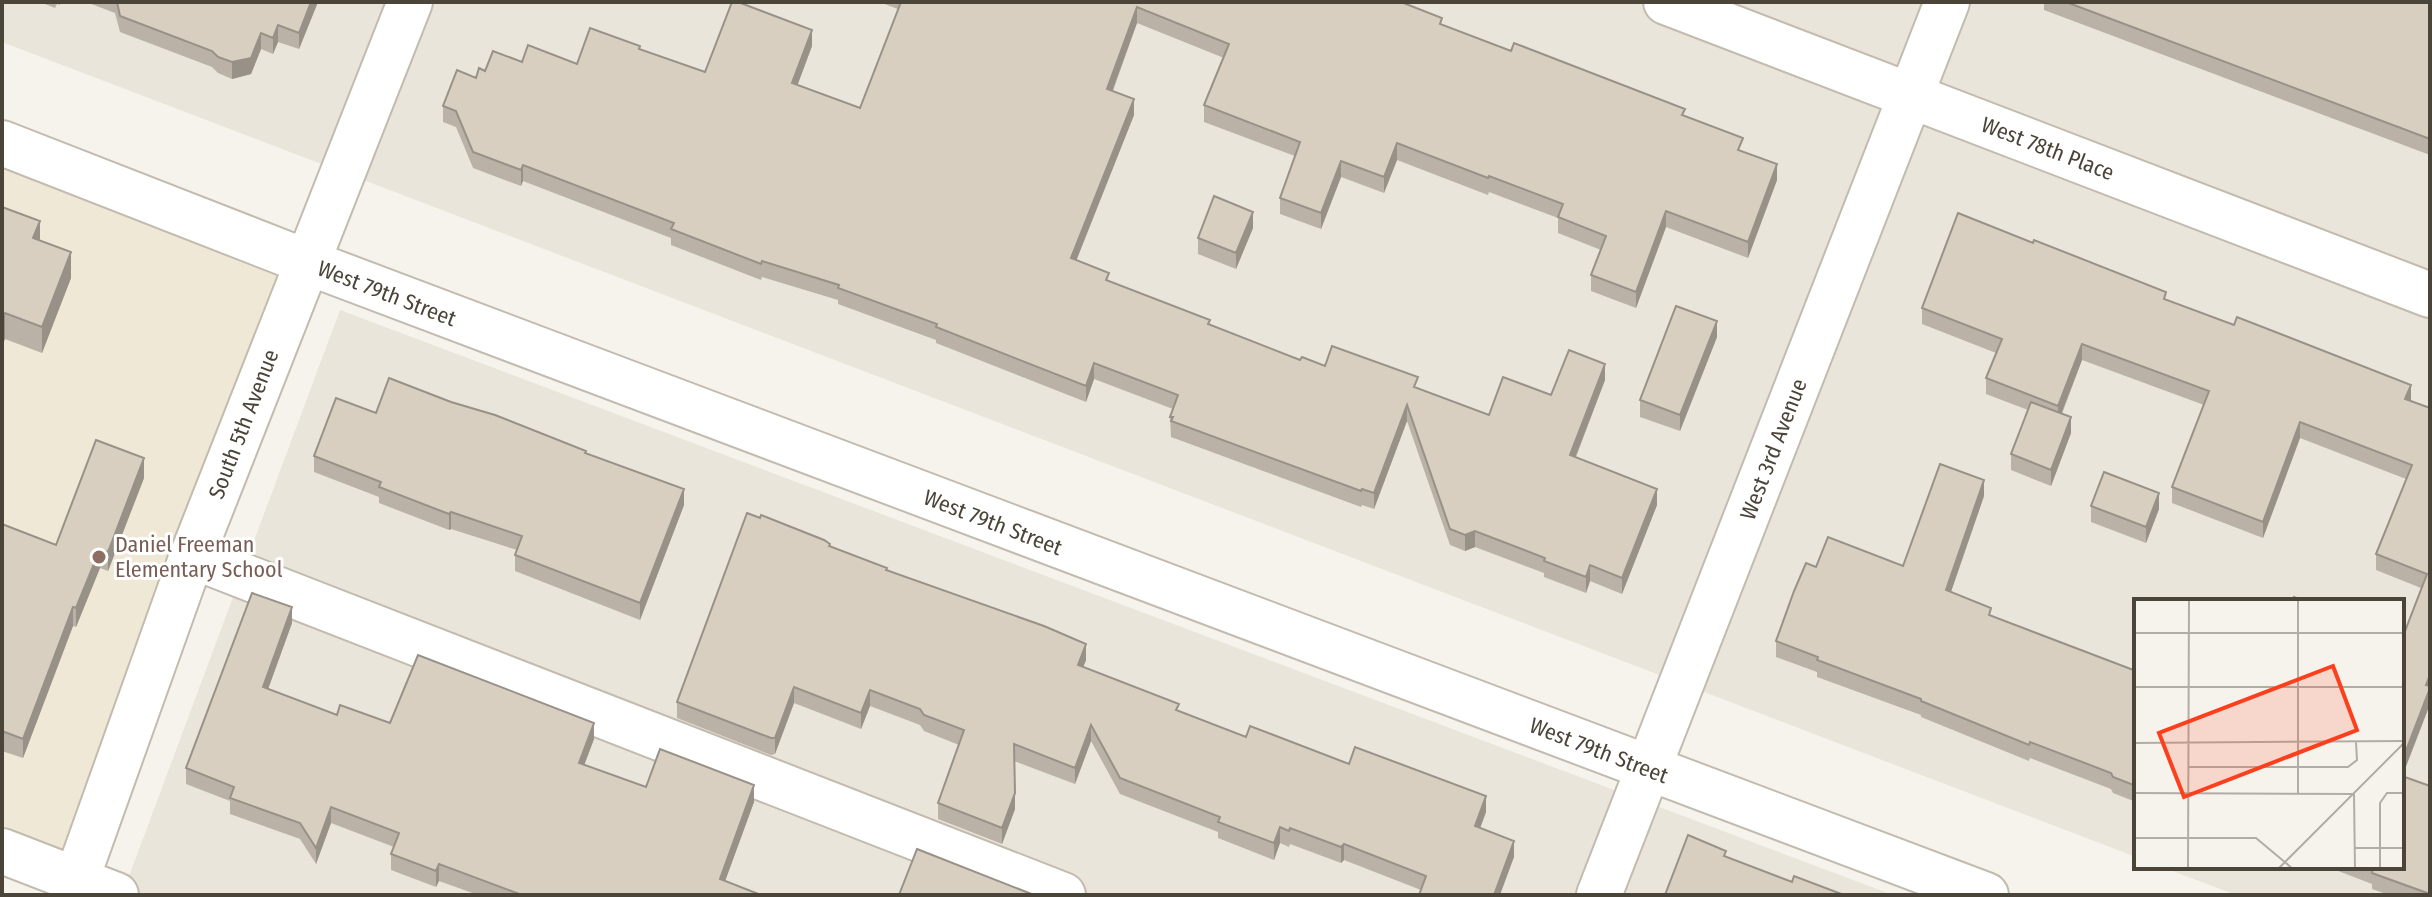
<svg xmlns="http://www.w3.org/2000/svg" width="2432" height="897" font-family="'Fira Sans Condensed',sans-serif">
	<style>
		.residential { fill: #eae5da }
		.education { fill: #efe8d6 }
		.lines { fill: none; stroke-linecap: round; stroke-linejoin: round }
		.minor-casing { stroke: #c2bbae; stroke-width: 48 }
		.minor { stroke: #fff; stroke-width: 44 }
		.wall { fill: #bab2a6 }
		.shaded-wall { fill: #979187 }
		.building { fill: #d8cfc1; stroke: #979187; stroke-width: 2 }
		.education-dot { fill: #8d6e63; stroke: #fff; stroke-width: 3 }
		.labels { text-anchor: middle; stroke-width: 6; stroke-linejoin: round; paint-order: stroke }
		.street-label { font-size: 22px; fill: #4b4439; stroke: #fff }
		.education-label { font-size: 22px; fill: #785e54; stroke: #fff; text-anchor: start }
		.inset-road { fill: none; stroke: #b2ada4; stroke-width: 2 }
		.view { fill: #fc3f1d; fill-opacity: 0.15; stroke: #fc3f1d; stroke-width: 4 }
		.inset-edge { fill: none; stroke: #4b4439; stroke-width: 4 }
	</style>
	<rect width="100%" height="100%" fill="#f6f3ec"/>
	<path class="residential" d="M2,2H2430V895H2236L2162,867H2402V601H2136V857L2,42Z
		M340,310L1893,895H122Z"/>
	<path class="education" d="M2,143L307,262L77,880L2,851Z"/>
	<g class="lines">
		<g class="minor-casing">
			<path id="minor" d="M1666,2L2430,295
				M2,143L307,262L1986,895
				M192,556L1063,895
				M2,851L116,895
				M71,895L192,556L410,2
				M1599,895L1947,2"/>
		</g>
		<use href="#minor" class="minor"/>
	</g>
	<path class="wall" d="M40,2H61L60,5L57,4L55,8Z
		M86,2H318L299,49L278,42L273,54L261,49L251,74L232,79L218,73L212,67L120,32L115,13Z
		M879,2H1401L1442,25L1685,116L1743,152L1777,180L1748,258L1666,227L1636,308L1591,291V275L1601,250L1558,233V218L1489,192L1488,195L1397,160L1384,193L1341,177L1321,229L1280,214V198L1295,156L1204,122V105L1224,58L1137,23L1113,91L1134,115L1076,260L1109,281L1210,325L1300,360L1418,388L1489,415L1551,395L1605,380L1576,457L1657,505L1622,594L1590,581L1586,593L1544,577V573L1475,547L1465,551L1450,545L1407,421L1374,509L1362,505L1361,507L1171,437L1170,417L1173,409L1094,379L1086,402L936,343V340L838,304V300L762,277L761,280L671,245V238L523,181L521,186L473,168L456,127L443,122V106L485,71L522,62L577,64L640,49L705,72L812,46L797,85L860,108L898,9Z
		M2043,2H2430V155L2044,10V3Z
		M2,207L40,241L71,278L42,353L5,339Z
		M1253,228L1236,269L1198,254V238Z
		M2166,299L2430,408V704L2402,776L2430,786V895H2389L2372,889V884L2328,867H2402V639L2421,588L2376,570V554L2406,479L2300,438L2263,538L2172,503V487L2204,405L2082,360L2062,414L2071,433L2051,486L2011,470V454L2028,410L1986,394V378L1996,353L1922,324V308Z
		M1717,337L1680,431L1640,417V400Z
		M376,413L586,454L684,505L640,620L515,571V555L517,550L451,529L449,530L379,503V497L314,472V456Z
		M144,478L108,571L100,568L76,627L73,626L23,758L2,751V524L56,545Z
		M1984,496L1951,592L1991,616L2136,671V802L2113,793L2111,789L2030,758L2029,761L1921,717V715L1817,677V672L1776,657V641L1816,567L1903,566Z
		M2091,506L2159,509L2146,543L2091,522Z
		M830,546L887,570L1086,660L1083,667L1179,711L1246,737L1349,764L1486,812L1480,828L1514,857L1421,890L1344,860L1341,863L1290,844L1289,847L1280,843L1274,860L1218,838V832L1120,794L1091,741L1075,784L1014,761L1015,809L1002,844L938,819V803L959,745L924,731L920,725L870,706L861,729L794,703L775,754L771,755L677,718V702Z
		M292,623L268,689L337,715L390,723L594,739L584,765L646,787L754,802L725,881L761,895H478L439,881L436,887L391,870V854L394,847L331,823L316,864L300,839L230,814V801L186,784V768Z"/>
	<path class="shaded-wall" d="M311,2H318L299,49V33Z
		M1137,7V23L1107,105V89Z
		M278,25V42L273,54V38Z
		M812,30V46L792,100V83Z
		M261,33V49L251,74L232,79V62Z
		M1134,99V115L1071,274V258Z
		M1397,143V160L1384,193V177Z
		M1341,161V177L1321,229V213Z
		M1777,164V180L1748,258V242Z
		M523,165V181L521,186V170Z
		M1666,211V227L1636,308V292Z
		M1253,212V228L1236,269V253Z
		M40,221V247L33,238Z
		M71,252V278L42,353V327Z
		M5,313V339L2,347V321Z
		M1717,321V337L1680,431V415Z
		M2082,344V360L2058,422V406Z
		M1094,363V379L1086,402V386Z
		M1605,364V380L1570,471V455Z
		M2411,385V401L2405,399Z
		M1407,405V421L1374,509V493Z
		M2071,417V433L2051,486V470Z
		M2300,422V438L2263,538V522Z
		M144,458V478L108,571V552Z
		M1984,480V496L1946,606V590Z
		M684,489V505L640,620V603Z
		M1657,489V505L1622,594V578Z
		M2159,493V509L2146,543V527Z
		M451,512V529L449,530V514Z
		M1475,531V547L1465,551V535Z
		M100,549V568L76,627V608Z
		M1590,565V581L1586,593V577Z
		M73,607V626L23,758V739Z
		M292,607V623L263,703V687Z
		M1086,644V660L1078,681V665Z
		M2430,675V704L2402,777V761Z
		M794,687V703L775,754V738Z
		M870,690V706L861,729V713Z
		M594,723V739L579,779V763Z
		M1091,725V741L1075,784V768Z
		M754,785V802L720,895V879Z
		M1015,793V809L1002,844V828Z
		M1486,796V812L1475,842V826Z
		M331,807V823L316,864V848Z
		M1280,827V843L1274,860V843Z
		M1514,841V857L1500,895H1494Z
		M1344,844V860L1341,863V847Z
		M439,864V881L436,887V871Z"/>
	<path class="building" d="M117,2H311L299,33L278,25L273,38L261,33L251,58L232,62L218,57L212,51L120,16Z
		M732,2H738L812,30L792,83L860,108L901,2H1401L1442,18L1440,24L1511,51L1514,43L1685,109L1682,115L1743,138L1738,150L1777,164L1748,242L1666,211L1636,292L1591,275L1606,236L1558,217L1563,204L1489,176L1488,178L1397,143L1384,177L1341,161L1321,213L1280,198L1300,142L1204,105L1229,44L1137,7L1107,89L1134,99L1071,258L1109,273L1106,280L1210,320L1208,324L1300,360L1302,357L1325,366L1332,346L1418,377L1414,387L1489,415L1503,377L1551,395L1569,350L1605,364L1570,455L1657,489L1622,578L1590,565L1586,577L1544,561L1545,558L1475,531L1465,535L1450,529L1407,405L1374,493L1362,489L1361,491L1171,421L1173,417H1170L1178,395L1094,363L1086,386L936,327L937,324L838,288L839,285L762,261L761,264L671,229L674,223L523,165L521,170L473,152L456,111L443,106L457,70L476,78L479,68L485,71L493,51L522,62L528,45L577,64L590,28L640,46L639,49L705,72Z
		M2066,2H2430V139Z
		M1214,196L1253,212L1236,253L1198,238Z
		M2,207L40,221L33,238L71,252L42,327L5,313L2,321Z
		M1958,213L2033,243L2034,240L2166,292L2164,299L2234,325L2237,317L2411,385L2405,399L2430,408V675L2426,685L2430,686V688L2402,761V639L2427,574L2376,554L2412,465L2300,422L2263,522L2172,487L2209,391L2082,344L2058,406L1986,378L2002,339L1922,308Z
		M1676,306L1717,321L1680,415L1640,400Z
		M389,378L451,402L495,415L586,451L585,453L684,489L640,603L515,555L522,536L451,512L449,514L379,487L381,482L314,456L336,398L376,413Z
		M2031,402L2071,417L2051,470L2011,454Z
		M96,440L144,458L108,552L100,549L76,608L73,607L23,739L2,731V524L56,545Z
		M1940,464L1984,480L1946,590L1991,608L1989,615L2136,671V786L2113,777L2111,773L2030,742L2029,745L1921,701V699L1817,660L1818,657L1776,641L1794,591L1806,563L1816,567L1828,537L1903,566Z
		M2104,472L2159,493L2146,527L2091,506Z
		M747,513L760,518L761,515L824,540L830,544L829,546L887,568L886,570L1044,626L1086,644L1078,665L1179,704L1176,710L1246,737L1250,726L1349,764L1355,747L1486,796L1475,826L1514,841L1494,895H1419L1426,876L1344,844L1341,847L1290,828L1289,831L1280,827L1274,843L1218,822L1220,817L1120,778L1091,725L1075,768L1014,744L1015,793L1002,828L938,803L964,730L924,715L920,709L870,690L861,713L794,687L775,738H771L677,702Z
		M252,593L292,607L263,687L337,715L340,705L390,723L418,655L594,723L579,763L646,787L660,749L754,785L720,879L761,895H522L439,864L436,871L391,854L399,833L331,807L316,848L300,823L230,798L234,787L186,768Z
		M2294,597L2304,601H2293Z
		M2402,776L2430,786V894L2372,873L2373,868L2370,867H2402Z
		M1688,835L1726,851L1724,856L1792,882L1794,876L1844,895H1665Z
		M917,849L1034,895H899Z"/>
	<circle class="education-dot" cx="99" cy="557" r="8"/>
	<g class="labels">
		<g class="street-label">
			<text transform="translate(2048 148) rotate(21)" y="8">West 78th Place</text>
			<text transform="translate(387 293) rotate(21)" y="8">West 79th Street</text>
			<text transform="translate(243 424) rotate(-69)" y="8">South 5th Avenue</text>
			<text transform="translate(1773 449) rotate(-69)" y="8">West 3rd Avenue</text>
			<text transform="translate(993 522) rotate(21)" y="8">West 79th Street</text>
			<text transform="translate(1599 750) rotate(21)" y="8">West 79th Street</text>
		</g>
		<g class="education-label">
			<text x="115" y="552">Daniel Freeman<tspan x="115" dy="25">Elementary School</tspan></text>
		</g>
	</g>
	<g transform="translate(2134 599)">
		<rect width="270" height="270" fill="#f6f3ec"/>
		<path class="inset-road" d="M0,34H270M0,88H270M0,144L270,142M54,168H214L223,161L222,143M0,194L220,195L221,270M164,195V0M0,239H122L159,270M221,249H270M54,270L55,0M144,270L270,144M246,270V204L253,194H270"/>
		<path class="view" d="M199,67L223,131L50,198L25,134Z"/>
		<rect width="270" height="270" class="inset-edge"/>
	</g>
	<rect width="2432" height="897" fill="none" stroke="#4b4439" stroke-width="8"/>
</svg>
